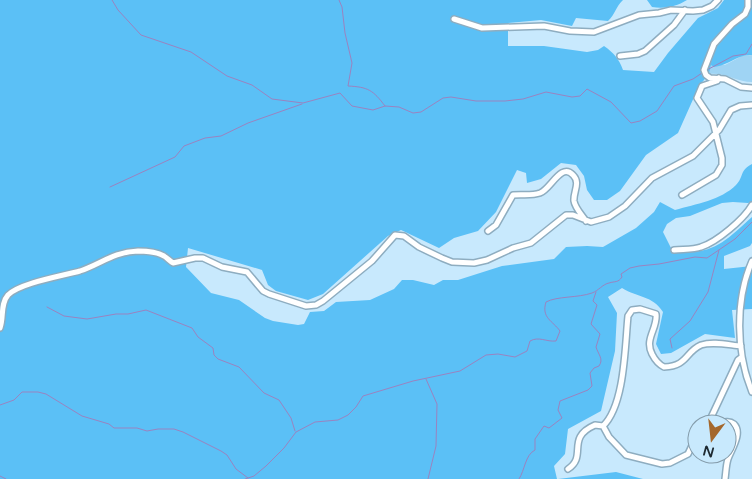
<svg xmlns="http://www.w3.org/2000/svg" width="752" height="479" font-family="'Varela Round',sans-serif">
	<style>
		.green { fill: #9fd4f4 }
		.forest { fill: #5bc0f6 }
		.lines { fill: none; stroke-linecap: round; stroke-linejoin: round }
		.stream { stroke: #9a83c0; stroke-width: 1 }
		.minor-casing { stroke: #8eadc0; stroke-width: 8 }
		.minor { stroke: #fff; stroke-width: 5 }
	</style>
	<rect width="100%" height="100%" fill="#c8e9fd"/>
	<path class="green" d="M752,55V82C737,82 725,72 709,74L711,64L725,65L742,56Z"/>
	<path class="forest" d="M0,0H623C616,6 615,15 608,21L576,18L572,26L541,20L508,23V46H544L587,52L598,50L604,46C614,53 619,59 623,70L654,72L668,53L698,18L718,8L724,0H752V55C749,55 746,55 743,56C733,59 725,66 714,67L711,65L709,74L699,86L678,133L646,155L620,191L607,200H594L587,190L584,176L576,165L561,163L541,179L527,183L526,173L517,170L496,212L478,231L454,238L439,248L401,230L388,236L323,294L308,300L276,291L268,285L262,270L188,248L186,267L211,293L239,300L265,318L273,321L298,325L304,324L310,312L324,311L336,302L370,300L394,289L402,280H413L434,285L443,280H458L502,266L554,259L566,247L587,246L603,247L636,228L654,212L660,202L675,210C696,204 721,200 736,185C744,177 739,171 752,164V202L748,203L733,202L722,203L690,216L676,218L667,224L663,232L672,250C712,257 724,242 752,217V243L750,246L724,256V269L752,266V309L732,310L735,338L705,334L671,353L661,354L656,344L663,312C652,295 638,298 622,288L608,297L617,313L615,351L601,411L568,429L565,454L554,466L557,479H0Z
		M647,0H687C676,7 664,9 652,7Z
		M616,472L643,479H558Z"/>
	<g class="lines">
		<path class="stream" d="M112,0L118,10L141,35L191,52L227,76L252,85L272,99L303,103L340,93L352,106L373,110L385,106L399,107L413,113L421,112L443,98L451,97L476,101H505L523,99L546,92L572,97L580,96L587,89L611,102L631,123L640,121L657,111L674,86L693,79L702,73
			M339,0L342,7L345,33L352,63L348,86C368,87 373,90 385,106
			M705,71L733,56L746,54L752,44
			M110,187L175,157L184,146L205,138L221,136L248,123L302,104
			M47,307L64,316L87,319L116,314H128L146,310L192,328L198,337L213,348L214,355L218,359L239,367L264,393L279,400L291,418L295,431
			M672,348L670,339L690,321L708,292L719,250
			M426,379L437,404L436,446L428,479
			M0,405L14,400L22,392H38L46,394L82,416L109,424L114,428H137L147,431L158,429H174L183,432L221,451L227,455L236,469L248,478
			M0,476L6,479
			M245,479L254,476L266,466L284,448L296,432L315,422L338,420L348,415L356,407L363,396L413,381L460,371L486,355L498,354L515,357L527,351L530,341C539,336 546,342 556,341L560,331C553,321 541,318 546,302C557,296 578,298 592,293C598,291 603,284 609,283C615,281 618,283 622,277L621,274L630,268L639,266L659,264L695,257L707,258L735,239L752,222
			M519,479C525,470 525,455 535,450V439L544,426L549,428L562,418L558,410L560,401L588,390L592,386L590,373L594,368L599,366C604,359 598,354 596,347L600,334L591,324L597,305L593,301L596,292"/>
		<g class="minor-casing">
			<path id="minor" d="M748,0V7L745,14L732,24L714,44L704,70L706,75L710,78L725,79L741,87L752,88
				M454,19L482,28L544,26L570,31L594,32L639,15L659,13L671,10L693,11L703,10L712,6L718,0
				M620,56L638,54L645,51L674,25L685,10
				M682,195L716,175L722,165V158L713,122L697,98L702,86L717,81L719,78
				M488,231L496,225L513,195C522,194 531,196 540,193C551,189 561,162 573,175C581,183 573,192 574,201C575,208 582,215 586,221
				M674,250C683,249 693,250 701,247C717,242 744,219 752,205
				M752,261C735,300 736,353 752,392
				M0,328C4,318 0,304 8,295C20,283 62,276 80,271C101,264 113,252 138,251C145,251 157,252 164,256C167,258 170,261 173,263L195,258H203L222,267L247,272L263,291L269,294L306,306L316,305L323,301L372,261L395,235L404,236L419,247L442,258L452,262L474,263L487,260L513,248L531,243L566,215H573L591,222L609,217L625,206L652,178L693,156L719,130L731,110L740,106L752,105
				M708,424L738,360L742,357
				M719,424C724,422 729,420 734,424C743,433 731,450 728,459C726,465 726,472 725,479
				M603,426C625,405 625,345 628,316L632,310L640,309L656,314C658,328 644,339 652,354C655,360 658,364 664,367C688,366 685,352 701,345C713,341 729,345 741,346
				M603,426L609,437L626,455L662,464L670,463L688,454L697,435
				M568,469C588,456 565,438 595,425L603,426"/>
		</g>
		<use href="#minor" class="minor"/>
	</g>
	<g transform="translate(712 439) rotate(195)"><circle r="24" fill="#c8e9fd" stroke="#849cab"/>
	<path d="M0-4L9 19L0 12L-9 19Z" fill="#a4672c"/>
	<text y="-8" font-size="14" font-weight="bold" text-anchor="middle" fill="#1d2931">N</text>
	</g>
</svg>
